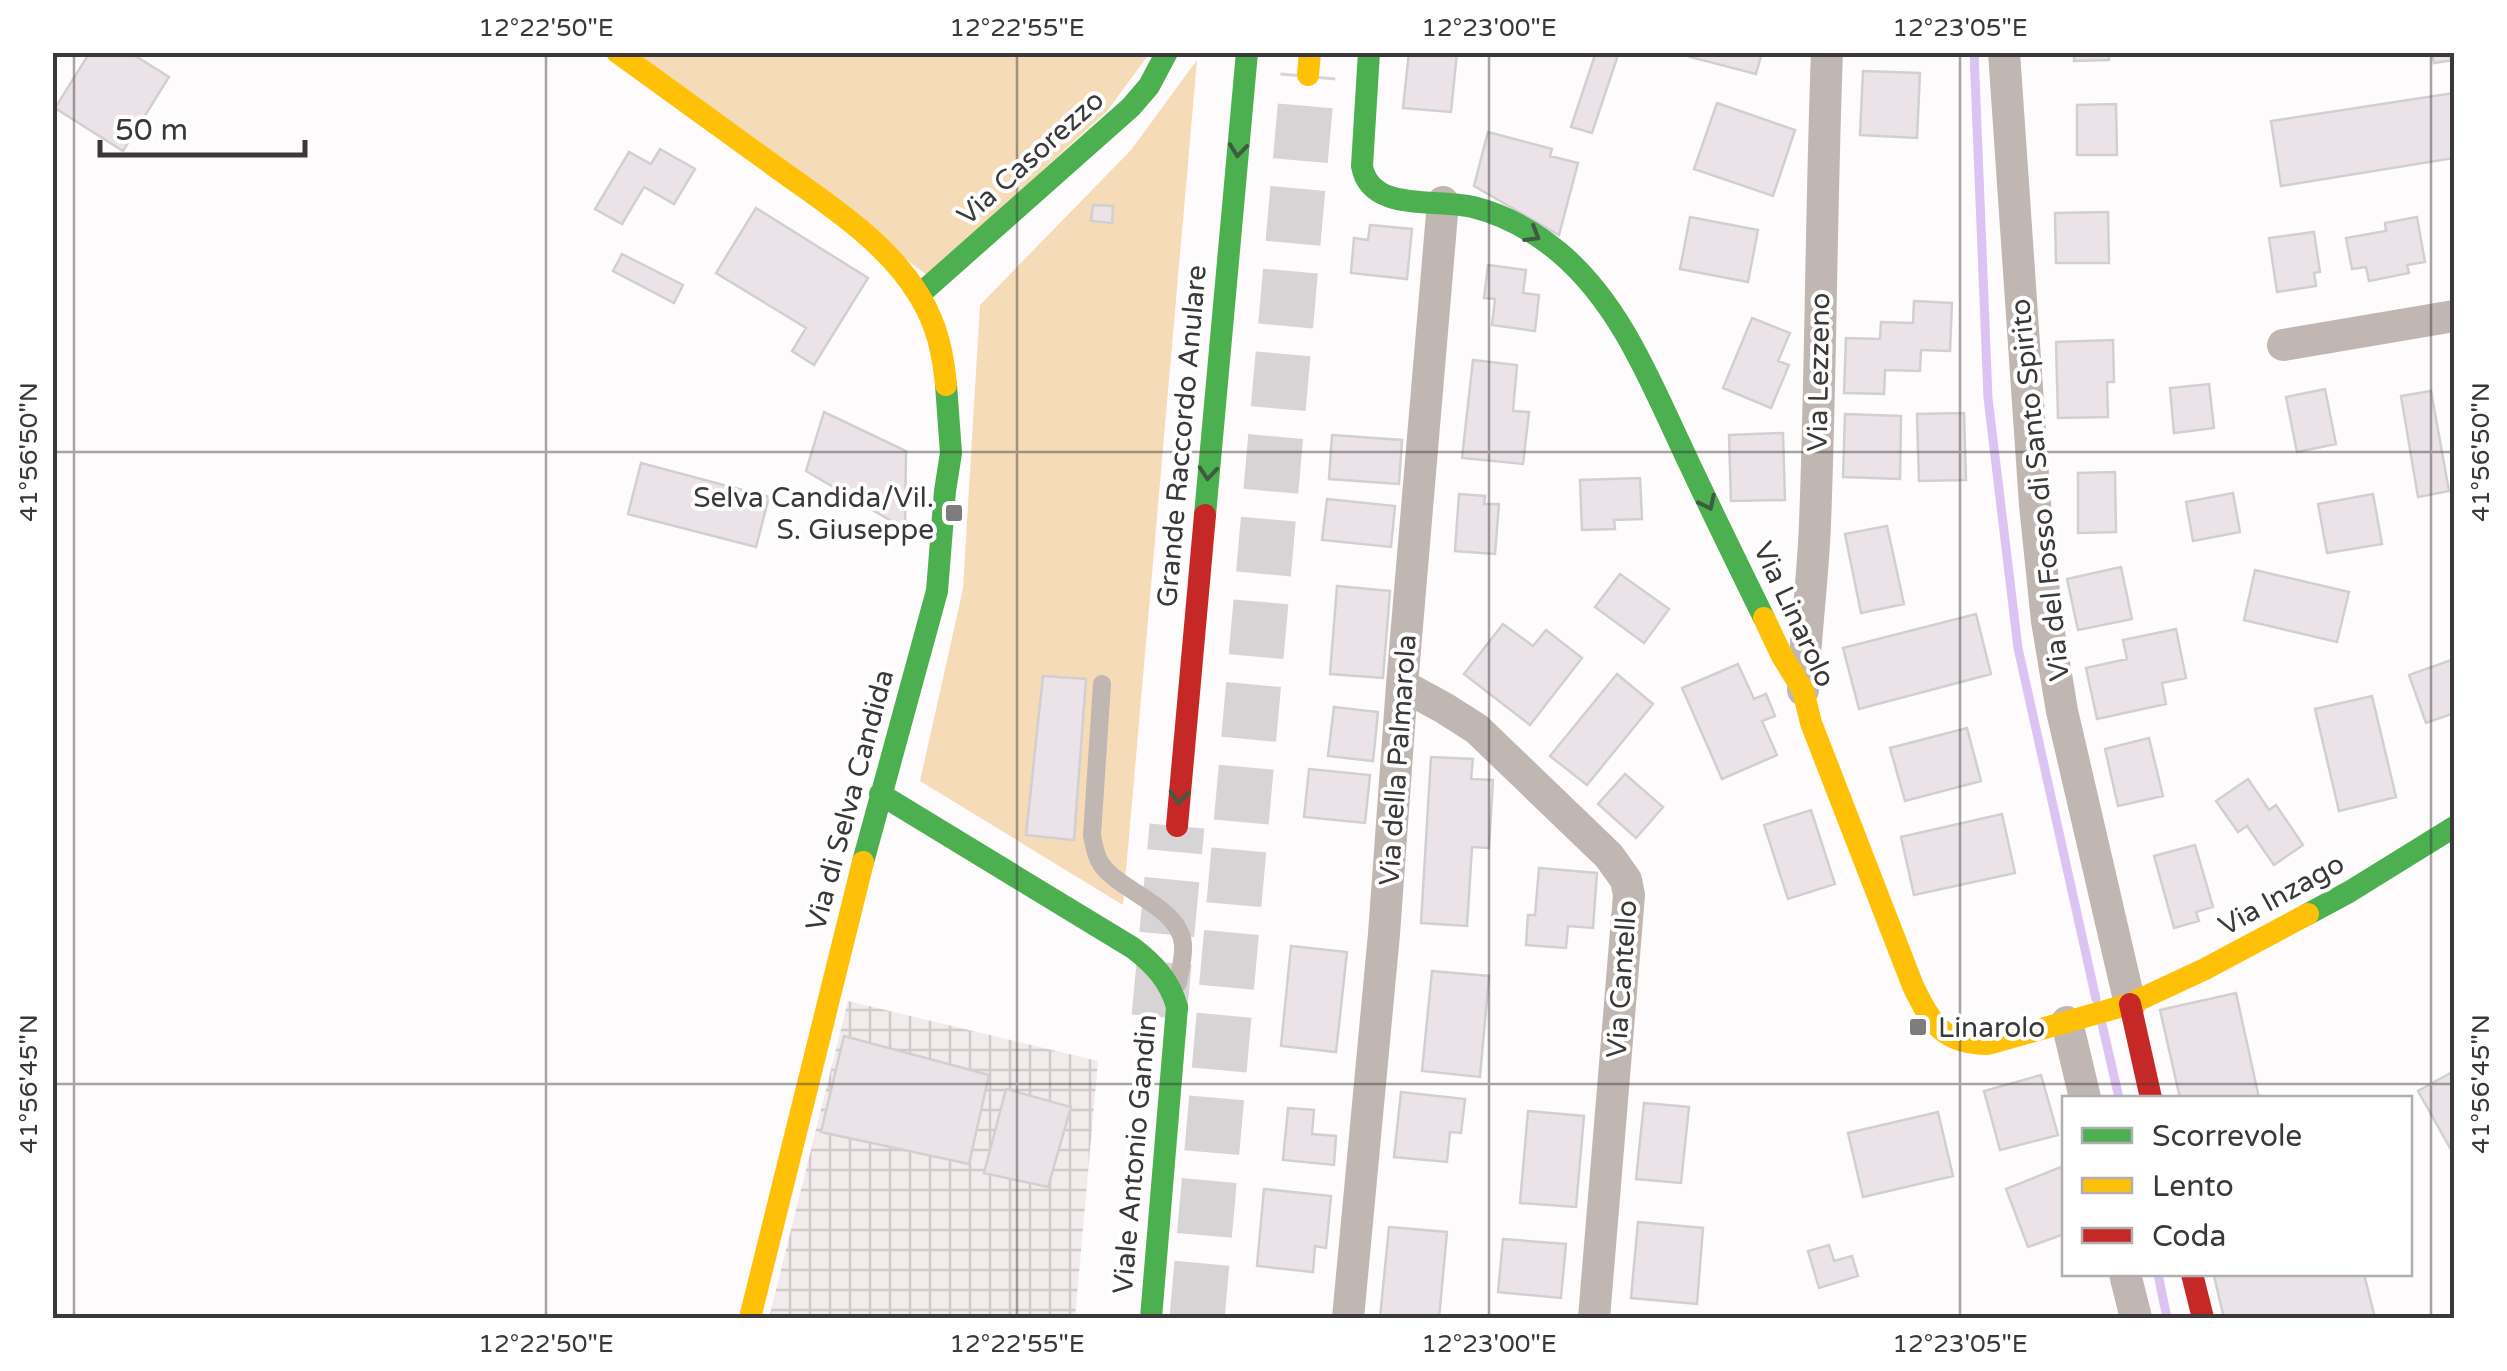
<svg xmlns="http://www.w3.org/2000/svg" width="2507" height="1371" font-family="'Varela Round',sans-serif">
	<style>
		.industrial { fill: url(#industrial-grid) }
		.grass { fill: #f5dbb7 }
		.lines { fill: none; stroke-linecap: round; stroke-linejoin: round }
		.stream { stroke: #dbc3f2; stroke-width: 9 }
		.building { fill: #ece3e8; stroke: #d1d0d0; stroke-width: 2.5 }
		.highway-tunnel { stroke: #d6d4d4; stroke-width: 55; stroke-dasharray: 55 28; stroke-linecap: butt }
		.lane { stroke: #c0b6b2; stroke-width: 18 }
		.street { stroke: #c0b6b2; stroke-width: 32 }
		.fast { stroke: #4caf50; stroke-width: 22 }
		.slow { stroke: #ffc107; stroke-width: 22 }
		.jam { stroke: #c62828; stroke-width: 22 }
		.oneway { stroke: #3f5c40 }
		.ticks { fill: none; stroke: #3a3839; stroke-width: 2.5; stroke-opacity: 0.45 }
		.poi-dot { fill: #7e7c7d; stroke: #fff; stroke-width: 4 }
		.labels { text-anchor: middle; stroke-width: 8; stroke-linejoin: round; paint-order: stroke }
		.street-label { font-size: 28px; fill: #3a3839; stroke: #fff }
		.poi-label { font-size: 28px; fill: #3a3839; stroke: #fff; text-anchor: end }
		.neatline { fill: none; stroke: #3a3839; stroke-width: 4 }
		.ticks-label { font-size: 25px; text-anchor: middle; fill: #3a3839 }
	</style>
	<defs>
		<pattern id="industrial-grid" width="8" height="8" patternUnits="userSpaceOnUse" patternTransform="scale(2.5)"><rect width="8" height="8" fill="#f2ebec"/><path d="M0 4h8M4 0v8" fill="none" stroke="#d0cacb"/></pattern>
	</defs>
	<rect width="100%" height="100%" fill="#fdfbfb"/>
	<path class="industrial" d="M848,1001L1098,1061L1075,1318H769Z"/>
	<path class="grass" d="M637,53H1150L1107,111L928,276Z
		M1197,60L1123,905L920,781L963,589L980,305L1131,150Z"/>
	<g class="lines">
		<path class="stream" d="M1974,52L1988,398L2018,648L2096,999
			M2102,1024L2119,1098
			M2158,1274L2167,1318"/>
	</g>
	<path class="building" d="M90,52H129L169,77L123,151L55,108Z
		M1409,52H1457L1451,112L1403,108Z
		M1596,52H1619L1592,133L1571,127Z
		M1692,52H1762L1756,74L1690,57Z
		M2053,52H2109V60L2074,61V53Z
		M2432,52H2454V60L2434,63Z
		M1863,71L1920,73L1917,138L1860,135Z
		M2454,93V158L2281,186L2271,121Z
		M1717,103L1795,130L1773,196L1694,169Z
		M2116,104L2117,155H2077V105Z
		M1488,132L1552,149L1550,156L1578,163L1559,235L1474,186Z
		M660,149L695,169L674,204L644,187L622,224L595,209L629,152L651,164Z
		M1093,205L1113,206L1112,223L1091,221Z
		M756,208L868,278L814,365L792,351L806,328L716,273Z
		M2108,212L2109,263H2056L2055,213Z
		M1690,217L1758,230L1748,282L1680,269Z
		M2417,217L2425,262L2407,265L2409,273L2369,281L2366,267L2352,269L2346,238L2386,231L2385,223Z
		M1370,225L1412,229L1407,279L1351,273L1354,238L1368,240Z
		M2314,232L2320,272L2314,273L2316,286L2277,292L2269,238Z
		M622,254L683,285L674,303L613,271Z
		M1488,265L1526,270L1523,293L1539,295L1535,331L1492,325L1495,299L1484,298Z
		M1914,301L1952,303L1950,351L1921,350L1920,371L1885,370L1884,394L1844,393L1846,338L1880,339L1881,322L1913,323Z
		M1752,318L1790,333L1778,361L1789,365L1771,408L1723,388Z
		M2113,340L2114,382H2107L2108,417L2058,418L2056,342Z
		M1473,360L1517,365L1513,411L1529,412L1523,464L1462,458Z
		M2209,384L2214,428L2174,433L2170,388Z
		M2325,389L2336,444L2297,452L2286,397Z
		M2431,391L2449,491L2418,497L2401,396Z
		M824,412L906,451L905,529L806,471Z
		M1964,413L1966,480L1919,481L1917,414Z
		M1845,414L1901,416L1900,479L1843,477Z
		M1783,433L1785,500L1731,501L1729,435Z
		M1332,435L1402,440L1399,484L1329,479Z
		M641,463L769,497L756,547L628,514Z
		M2115,472L2116,532L2078,533V473Z
		M1640,478L1642,519L1614,520L1615,529L1582,530L1580,480Z
		M2233,493L2240,532L2193,541L2186,502Z
		M1459,494L1485,496L1484,504H1499L1495,554L1455,551Z
		M2373,494L2382,544L2327,553L2318,504Z
		M1327,499L1395,506L1391,547L1322,540Z
		M1887,526L1904,604L1861,613L1845,534Z
		M2121,567L2132,619L2078,630L2067,579Z
		M2255,570L2349,592L2337,642L2244,620Z
		M1620,574L1669,609L1644,643L1595,607Z
		M1337,586L1390,591L1383,678L1330,674Z
		M1976,614L1991,674L1859,709L1843,648Z
		M1503,624L1533,646L1546,630L1582,658L1530,725L1464,674Z
		M2176,629L2186,678L2162,683L2166,704L2097,719L2086,668L2127,659L2123,640Z
		M2454,659V713L2426,723L2409,675Z
		M1738,664L1754,699L1766,694L1775,716L1762,721L1777,755L1722,779L1682,688Z
		M1617,674L1653,704L1587,785L1550,756Z
		M1043,676L1086,679L1074,840L1026,835Z
		M2372,696L2396,797L2339,811L2315,709Z
		M1334,707L1378,712L1373,761L1328,756Z
		M1967,728L1981,781L1905,801L1890,748Z
		M2149,738L2163,796L2118,806L2105,749Z
		M1431,757L1473,759L1471,779L1493,780L1489,848L1472,847L1467,926L1421,923Z
		M1309,769L1370,775L1365,823L1304,817Z
		M1625,774L1663,807L1636,838L1598,804Z
		M2248,779L2269,810L2276,805L2303,845L2274,865L2247,826L2238,832L2216,801Z
		M1811,810L1835,884L1788,899L1764,825Z
		M2002,814L2015,873L1914,895L1901,837Z
		M2195,845L2213,907L2196,912L2199,921L2174,928L2154,856Z
		M1539,868L1597,873L1593,928L1568,926L1566,948L1526,945L1528,915H1535Z
		M1291,946L1347,952L1336,1052L1281,1046Z
		M1432,971L1489,976L1480,1077L1422,1071Z
		M2236,993L2259,1098H2180L2160,1010Z
		M844,1036L989,1075L969,1164L821,1132Z
		M2454,1071V1155L2418,1091Z
		M2041,1075L2058,1135L2000,1150L1984,1091Z
		M1006,1089L1071,1107L1048,1187L984,1173Z
		M1401,1092L1465,1099L1461,1133L1450,1132L1447,1162L1394,1157Z
		M1644,1103L1689,1107L1681,1183L1636,1179Z
		M1288,1108L1314,1110L1312,1134L1336,1136L1334,1165L1283,1160Z
		M1528,1111L1584,1116L1576,1207L1520,1203Z
		M1938,1112L1953,1176L1863,1197L1848,1133Z
		M2061,1167L2064,1175V1234L2028,1247L2006,1189Z
		M1264,1189L1331,1196L1326,1248L1315,1246L1313,1272L1257,1266Z
		M1638,1222L1703,1228L1697,1304L1631,1298Z
		M1389,1227L1447,1232L1439,1318H1380Z
		M1503,1239L1566,1244L1561,1298L1498,1292Z
		M1829,1245L1834,1261L1852,1256L1858,1276L1819,1288L1808,1251Z
		M2224,1274H2364L2375,1318H2224L2214,1276Z"/>
	<g class="lines">
		<path class="highway-tunnel" d="M1159,1017L1177,826
			M1197,1318L1308,75"/>
		<path class="lane" d="M1102,684L1092,835C1094,845 1095,855 1101,864C1120,892 1179,906 1183,944C1184,957 1180,971 1178,983"/>
		<path class="street" d="M2004,52L2035,505L2047,621L2062,711L2130,1004
			M2283,345L2454,316
			M1402,685L1444,708L1477,729L1609,856L1626,880L1629,895L1594,1318
			M1803,690C1805,635 1813,579 1815,524C1821,367 1821,210 1827,52
			M2067,1022L2085,1098
			M2125,1274L2136,1318
			M1348,1318L1384,934L1402,685L1443,202"/>
		<path class="fast" d="M1369,52L1362,166C1370,213 1437,198 1473,207C1505,215 1535,232 1560,253C1619,303 1649,378 1681,446C1708,504 1736,561 1764,618
			M919,295L1131,107L1149,86L1167,52
			M1205,515L1247,52
			M880,794L1133,948C1154,964 1170,981 1177,1007L1151,1318
			M863,862L937,591L945,491L951,453L946,385
			M2308,914L2349,892L2454,827"/>
		<path class="slow" d="M617,52C669,90 721,127 773,165C825,203 886,240 920,297C937,325 943,353 946,385
			M1308,75L1310,52
			M1764,618L1782,656L1803,690L1811,723L1913,986C1931,1023 1943,1044 1988,1044L2130,1004L2205,969L2308,914
			M750,1318L863,862"/>
		<path class="jam" d="M1177,826L1205,515
			M2130,1004L2151,1098
			M2192,1274L2203,1318"/>
	</g>
	<defs><path id="oneway-chevron" d="M-2-3.5L2.5 0L-2 3.5" fill="none" stroke-width="1.6" stroke-linecap="round" stroke-linejoin="round" transform="scale(2.5)"/></defs>
	<g class="oneway">
		<use href="#oneway-chevron" transform="translate(1238 150) rotate(96)"/>
		<use href="#oneway-chevron" transform="translate(1533 235) rotate(31)"/>
		<use href="#oneway-chevron" transform="translate(1208 473) rotate(95)"/>
		<use href="#oneway-chevron" transform="translate(1708 503) rotate(64)"/>
		<use href="#oneway-chevron" transform="translate(1179 797) rotate(95)"/>
	</g>
	<path class="ticks" d="M74,52V1318M546,52V1318M1017,52V1318M1489,52V1318M1960,52V1318M2431,52V1318M52,452H2454M52,1084H2454"/>
	<g class="poi-dot">
		<rect x="944" y="503" width="20" height="20" rx="5"/>
		<rect x="1908" y="1017" width="20" height="20" rx="5"/>
	</g>
	<g class="labels">
		<g class="street-label">
			<text transform="translate(1030 157) rotate(-42)" y="10">Via Casorezzo</text>
			<text transform="translate(1818 372) rotate(-89)" y="10">Via Lezzeno</text>
			<text transform="translate(1181 436) rotate(-85)" y="10">Grande Raccordo Anulare</text>
			<text transform="translate(2039 490) rotate(-96)" y="10">Via del Fosso di Santo Spirito</text>
			<text transform="translate(1795 614) rotate(65)" y="10">Via Linarolo</text>
			<text transform="translate(1397 760) rotate(-86)" y="10">Via della Palmarola</text>
			<text transform="translate(849 800) rotate(-75)" y="10">Via di Selva Candida</text>
			<text transform="translate(2281 894) rotate(-29)" y="10">Via Inzago</text>
			<text transform="translate(1621 979) rotate(-86)" y="10">Via Cantello</text>
			<text transform="translate(1134 1154) rotate(-85)" y="10">Viale Antonio Gandin</text>
		</g>
		<g class="poi-label">
			<text x="934" y="507">Selva Candida/Vil.<tspan x="934" dy="32">S. Giuseppe</tspan></text>
			<text x="1938" y="1037" text-anchor="start">Linarolo</text>
		</g>
	</g>
	<rect width="2507" height="1371" fill="none" stroke="#ffffff" stroke-width="110"/>
	<rect x="2062" y="1096" width="350" height="180" fill="#ffffff" stroke="#b0afb0" stroke-width="2.5"/>
	<rect x="2082" y="1128" width="50" height="15" fill="#4caf50" stroke="#b0afb0" stroke-width="2.5"/>
	<text x="2152" y="1146" font-size="30" fill="#3a3839">Scorrevole</text>
	<rect x="2082" y="1178" width="50" height="15" fill="#ffc107" stroke="#b0afb0" stroke-width="2.5"/>
	<text x="2152" y="1196" font-size="30" fill="#3a3839">Lento</text>
	<rect x="2082" y="1228" width="50" height="15" fill="#c62828" stroke="#b0afb0" stroke-width="2.5"/>
	<text x="2152" y="1246" font-size="30" fill="#3a3839">Coda</text>
	<path d="M100 140v15h205v-15" fill="none" stroke="#3a3839" stroke-width="5"/>
	<text x="115" y="140" font-size="30" fill="#3a3839" stroke="#ffffff" stroke-width="8" paint-order="stroke">50 m</text>
	<rect x="55" y="55" width="2397" height="1261" class="neatline"/>
	<g class="ticks-label">
		<text x="546" y="36">12°22'50"E</text>
		<text x="1017" y="36">12°22'55"E</text>
		<text x="1489" y="36">12°23'00"E</text>
		<text x="1960" y="36">12°23'05"E</text>
		<text transform="translate(28 452) rotate(-90)" y="9">41°56'50"N</text>
		<text transform="translate(2480 452) rotate(-90)" y="9">41°56'50"N</text>
		<text transform="translate(28 1084) rotate(-90)" y="9">41°56'45"N</text>
		<text transform="translate(2480 1084) rotate(-90)" y="9">41°56'45"N</text>
		<text x="546" y="1352">12°22'50"E</text>
		<text x="1017" y="1352">12°22'55"E</text>
		<text x="1489" y="1352">12°23'00"E</text>
		<text x="1960" y="1352">12°23'05"E</text>
	</g>
</svg>
